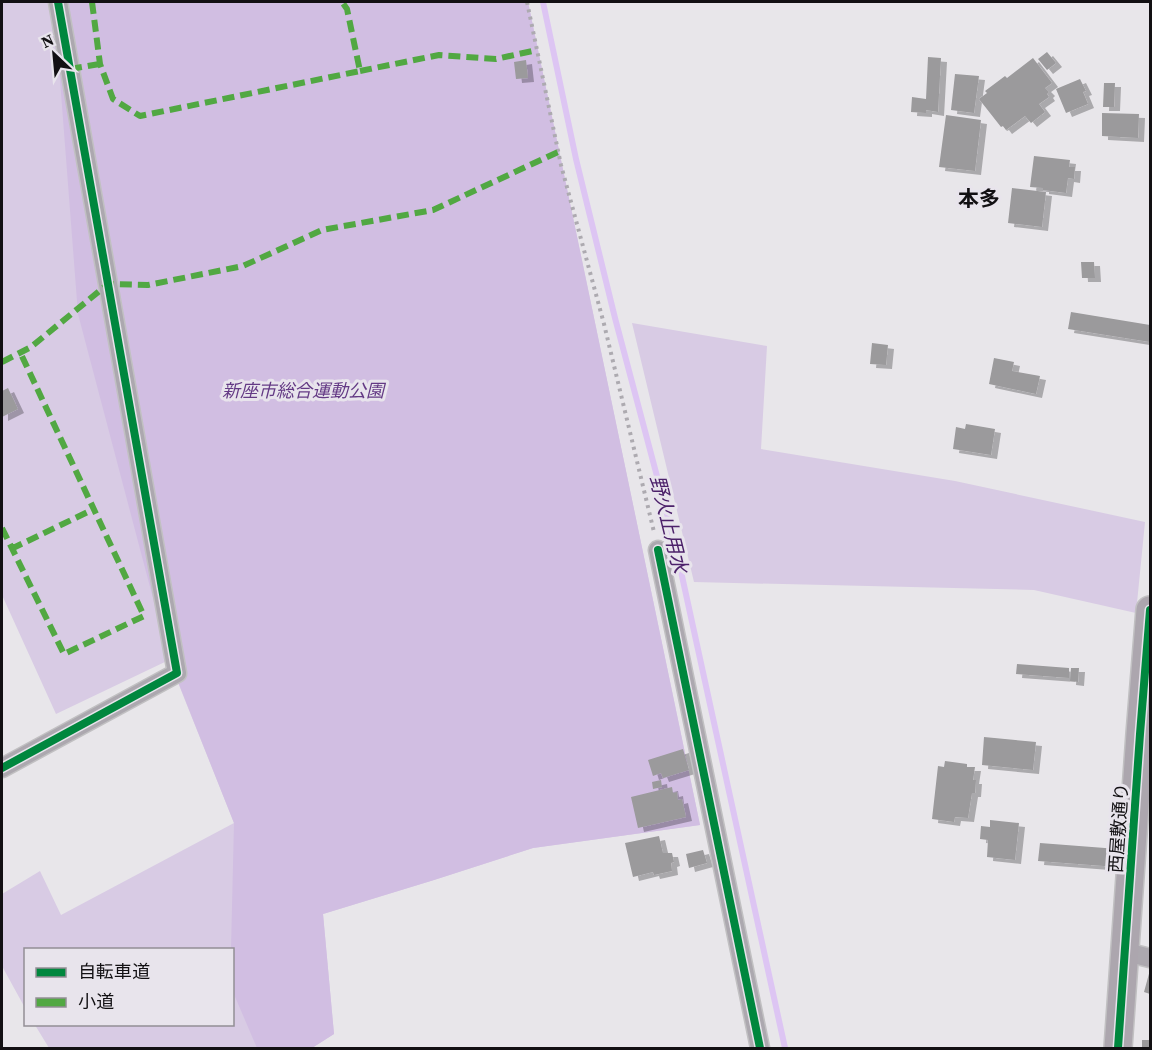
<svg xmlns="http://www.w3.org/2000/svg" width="1152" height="1050" font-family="'Source Serif 4','Noto Sans JP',serif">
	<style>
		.green { fill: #d8cbe4 }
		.forest { fill: #d1bee2 }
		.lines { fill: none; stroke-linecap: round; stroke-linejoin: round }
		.stream { stroke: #ddc5f3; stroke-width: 6 }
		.building { fill: #9b9a9c; filter: url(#shadow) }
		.street-casing { stroke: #c1c0c2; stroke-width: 21 }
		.secondary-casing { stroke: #c1c0c2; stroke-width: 30 }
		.path { stroke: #adaab0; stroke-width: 4; stroke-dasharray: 3 4.5; stroke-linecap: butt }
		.street { stroke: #aca8af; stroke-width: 18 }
		.secondary { stroke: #aca6ae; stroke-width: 27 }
		.quiet { stroke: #51a842; stroke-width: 6; stroke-dasharray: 12 6; stroke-linecap: butt }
		.cycleway-casing { stroke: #e8e4ec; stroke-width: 11 }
		.cycleway { stroke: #00873e; stroke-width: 8 }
		.labels { text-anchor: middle; stroke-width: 6; stroke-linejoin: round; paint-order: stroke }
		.park-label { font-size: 18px; font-style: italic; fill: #643a85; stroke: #e8e4ec }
		.street-label { font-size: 18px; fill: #121013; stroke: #e8e4ec }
		.water-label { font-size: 20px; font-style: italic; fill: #4c216a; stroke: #e8e4ec }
		.quarter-label { font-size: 21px; font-weight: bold; fill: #121013; stroke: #e8e4ec }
	</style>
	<defs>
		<filter id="shadow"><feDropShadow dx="6" dy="4" stdDeviation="0" flood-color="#0004"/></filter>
	</defs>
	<rect width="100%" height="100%" fill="#e8e6ea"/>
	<path class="green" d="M2,2H528L700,825L533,848L434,880L323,914L334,1034L312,1048H49L35,1025L232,1024V950H26L25,1008L2,966V894L40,871L61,915L234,823L169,660L56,714L2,595Z
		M632,323L767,346L761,449L955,481L1145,522L1136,613L1034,590L694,582Z"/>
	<path class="forest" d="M54,2H528L700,825L533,848L434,880L323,914L334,1034L312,1048H257L233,992L232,950L231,949L234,823L169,659L78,314Z"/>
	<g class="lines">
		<path class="stream" d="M543,2L576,159L615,318L675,544L785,1048"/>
	</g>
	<path class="building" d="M1047,52L1056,63L1047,70L1038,59Z
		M928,57L941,58L938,112L926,110V113L911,112L912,97L926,99Z
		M1033,58L1052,83L1045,88L1049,92L1047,94L1049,97L1039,104L1045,112L1031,123L1025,116L1006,130L1003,126L1001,127L979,99L987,93L985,91L1005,76L1007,78Z
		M526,60L528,78L516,79L514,62Z
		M955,74L979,76L974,113L951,110Z
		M1080,79L1086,91L1083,92L1088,104L1066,113L1056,89Z
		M1104,83H1115L1114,107H1103Z
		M1102,113L1139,114L1138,138L1102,136Z
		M946,115L981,120L975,171L939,167Z
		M1034,156L1070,160L1069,167H1075L1074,179L1068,178L1066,193L1043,190V188L1030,187Z
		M1012,188L1046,192L1042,227L1008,223Z
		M1081,262H1094L1095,278H1082Z
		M1071,312L1150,325V342L1068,329Z
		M872,343L888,345L886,365L870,364Z
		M994,358L1014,362L1012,371L1040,376L1036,394L989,384Z
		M8,388L18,409L2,417V391Z
		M966,424L995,429L991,455L953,449L956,427L965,429Z
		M1017,664L1069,668V678L1016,674Z
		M1071,668H1079L1078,682L1070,681Z
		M984,737L1036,742L1033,770L982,765Z
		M683,749L689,770L663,778L661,773L653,776L648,760Z
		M945,761L967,764V767H975L973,780H976L975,793H972L968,818L955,817L954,822L932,819L938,766L944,767Z
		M661,780L662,787L653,789L652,782Z
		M672,787L673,793L677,792L678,800L682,799L686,817L638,828L631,797Z
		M990,820L1019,823L1015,860L987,857L988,840L980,839L981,826L990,827Z
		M659,836L663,853H672L674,862L671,863L672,871L654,875L653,872L633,877L625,843Z
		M1040,843L1118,849L1117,867L1038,861Z
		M703,850L707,863L689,868L686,854Z
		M1150,970V994L1144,992Z
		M1142,1040H1150V1048H1142Z"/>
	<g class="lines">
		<g class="street-casing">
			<path id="street" d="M658,550L760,1048
				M2,768L177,673L58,2
				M1126,952L1150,958"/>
		</g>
		<g class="secondary-casing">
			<path id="secondary" d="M1118,1048L1140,734L1150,610"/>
		</g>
		<path class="path" d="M527,2L561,165L604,324L654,532"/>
		<use href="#street" class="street"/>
		<use href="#secondary" class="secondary"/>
		<path class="quiet" d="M92,2L100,64L113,99L140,116L360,71L347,9L342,2
			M70,69L100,64
			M360,71L439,55L496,59L537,50
			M2,362L31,347L108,284L148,285L243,266L322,230L433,210L558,152
			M2,528L64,654L144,616L20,352
			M11,549L94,509"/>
		<g class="cycleway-casing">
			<path id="cycleway" d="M658,550L760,1048
				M2,768L177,673L58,2
				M1118,1048L1140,734L1150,610"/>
		</g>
		<use href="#cycleway" class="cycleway"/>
	</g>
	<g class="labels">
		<g class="park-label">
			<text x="303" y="397">新座市総合運動公園</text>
		</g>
		<g class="street-label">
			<text transform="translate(1119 828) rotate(-86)" y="6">西屋敷通り</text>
		</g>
		<g class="water-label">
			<text transform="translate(669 524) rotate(76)" y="7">野火止用水</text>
		</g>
		<g class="quarter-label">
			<text x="979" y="206">本多</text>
		</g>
	</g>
	<rect width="1152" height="1050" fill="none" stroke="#121013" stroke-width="6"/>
	<rect x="24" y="948" width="210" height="78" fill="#e8e4ec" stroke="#928f95" stroke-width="1.5"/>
	<rect x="36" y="968" width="30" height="9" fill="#00873e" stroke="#928f95" stroke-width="1.5"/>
	<text x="78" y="978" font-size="18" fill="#121013">自転車道</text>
	<rect x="36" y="998" width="30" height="9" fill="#51a842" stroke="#928f95" stroke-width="1.5"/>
	<text x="78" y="1008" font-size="18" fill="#121013">小道</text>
	<g transform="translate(54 54) rotate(334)" stroke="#e8e4ec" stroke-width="4.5" paint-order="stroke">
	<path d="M0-4.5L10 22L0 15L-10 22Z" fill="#121013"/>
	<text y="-9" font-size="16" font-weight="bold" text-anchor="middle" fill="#121013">N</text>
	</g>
</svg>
